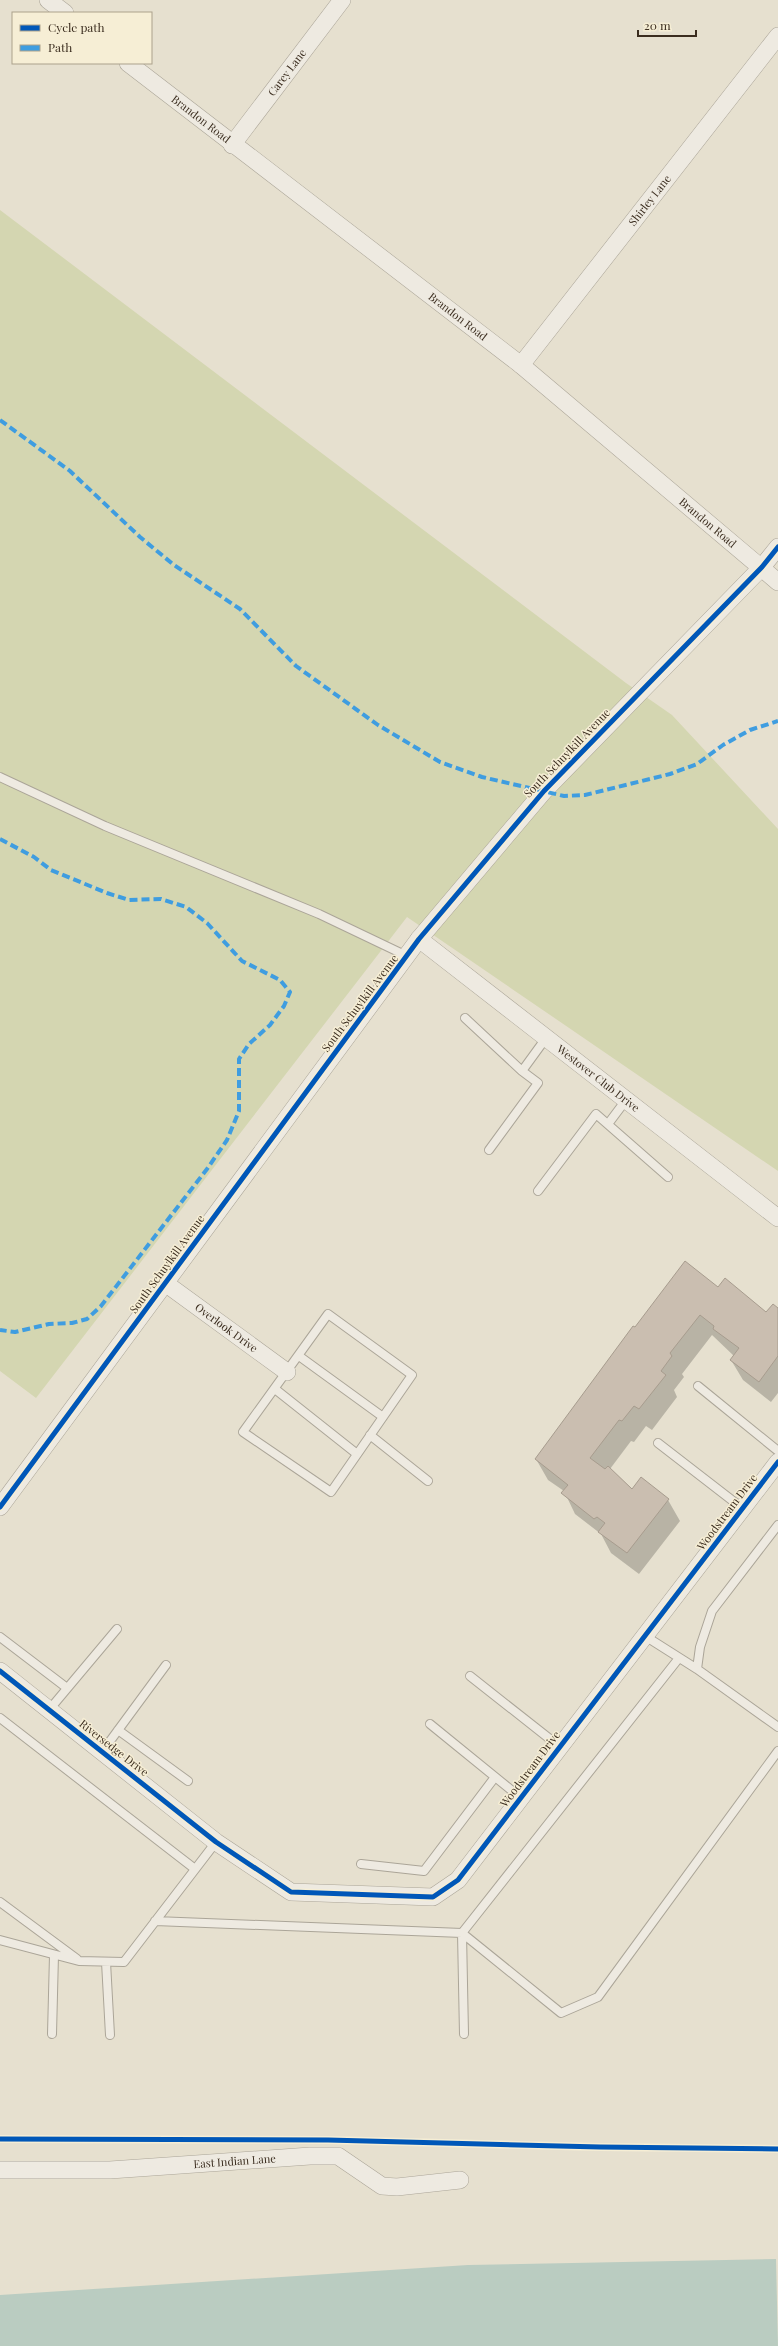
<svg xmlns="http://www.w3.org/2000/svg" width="778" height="2346" font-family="'Playfair Display',serif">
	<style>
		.green { fill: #d4d6b1 }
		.water { fill: #baccc1 }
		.shadow { fill: #0003 }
		.building { fill: #cabeb0; stroke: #a79c8e }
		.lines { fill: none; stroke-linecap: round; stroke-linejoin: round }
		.service-casing { stroke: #aba598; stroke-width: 10 }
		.minor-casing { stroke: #aba598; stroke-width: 18 }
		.service { stroke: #eeeae1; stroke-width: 8 }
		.minor { stroke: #eeeae1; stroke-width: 17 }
		.quiet { stroke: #3f9de0; stroke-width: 4; stroke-dasharray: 8 4; stroke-linecap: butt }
		.cycleway-casing { stroke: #f6eed5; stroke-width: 8 }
		.cycleway { stroke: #0057b8; stroke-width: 5 }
		.labels { text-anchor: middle; stroke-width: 3; stroke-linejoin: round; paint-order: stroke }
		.street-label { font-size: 11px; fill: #3b2d1f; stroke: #f6eed5 }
	</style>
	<rect width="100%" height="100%" fill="#e6e0cf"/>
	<path class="green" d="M0,210L626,683L672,715L778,829V1171L407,917L36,1398L0,1371Z"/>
	<path class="water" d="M776,2259L778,2346H0V2295L468,2265Z"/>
	<path class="shadow" d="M718,1289L766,1313L778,1309V1393L771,1402L743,1380L731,1360L734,1356L712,1335L682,1374L684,1377L674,1390L677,1397L652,1430L646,1426L634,1442L631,1441L610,1469L633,1490L642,1478L668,1500L680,1521L639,1574L611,1553L601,1534L575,1514L564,1491L548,1480L536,1459L635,1328Z"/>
	<path class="building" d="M685,1261L718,1287L725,1278L766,1312L773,1304L778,1308V1356L759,1382L730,1360L739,1348L713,1329L714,1326L700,1315L670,1353L672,1356L661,1371L666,1375L639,1409L634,1406L622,1421L619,1420L590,1458L605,1469L608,1466L632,1489L641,1477L669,1499L627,1553L598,1532L605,1523L597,1517L594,1519L561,1493L568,1485L535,1459L633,1326L635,1327Z"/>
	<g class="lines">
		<g class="service-casing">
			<path id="service" d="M0,777L105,826L319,914L407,956
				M465,1018L522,1071L546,1038
				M608,1124L626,1100
				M489,1150L538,1083L522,1071
				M538,1191L596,1114L668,1177
				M328,1314L412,1375L331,1492L243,1432Z
				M299,1356L383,1417
				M698,1386L778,1451
				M275,1389L357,1454
				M370,1435L428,1481
				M658,1443L742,1508
				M778,1525L712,1611L700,1647L697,1669L778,1727
				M645,1636L697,1669
				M0,1637L67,1688
				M679,1658L462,1933L561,2013L598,1997L778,1751
				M470,1676L560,1747
				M49,1710L117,1629
				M0,1718L195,1869
				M430,1724L521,1798
				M118,1730L188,1781
				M102,1752L166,1665
				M361,1864L424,1871L495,1777
				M0,1902L77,1959
				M155,1921L462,1933L464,2034
				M0,1940L79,1961L124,1962L216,1842
				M106,1962L110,2035
				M52,2034L54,1955"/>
		</g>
		<g class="minor-casing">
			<g id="minor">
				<path d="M48,0L65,13"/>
				<path id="s1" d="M128,63L521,365L778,582"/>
				<path id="s2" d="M232,145L342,0"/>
				<path id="s3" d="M521,365L778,36"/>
				<path id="s4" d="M419,939L778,1218"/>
				<path id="s5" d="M165,1283L287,1372"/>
				<path d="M0,1507L419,939L544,791L762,567L778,547"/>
				<path d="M0,1671L216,1842L291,1892L433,1897L458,1880L778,1462"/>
				<path id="s6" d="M0,2170H110L310,2156H338L382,2186L397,2187L460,2180"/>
			</g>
		</g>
		<use href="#service" class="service"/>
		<use href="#minor" class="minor"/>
		<path class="quiet" d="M0,420L70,471L140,537L174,565L240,609L296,666L378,725L440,762L482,777L564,796L585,795L670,774L697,764L723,745L750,730L778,721
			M0,839L34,857L51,870L107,893L129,900L161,899L186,907L207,923L242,961L280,980L290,992L284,1006L270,1025L249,1044L239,1059V1111L227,1140L207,1169L101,1306L87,1319L72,1323L49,1324L15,1332L0,1330"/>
		<g class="cycleway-casing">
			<path id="cycleway" d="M0,1507L419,939L544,791L762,567L778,547
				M0,1671L216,1842L291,1892L433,1897L458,1880L778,1462
				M0,2139L328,2140L600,2147L778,2149"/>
		</g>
		<use href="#cycleway" class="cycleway"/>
	</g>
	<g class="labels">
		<g class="street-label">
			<text dy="4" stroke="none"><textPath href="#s2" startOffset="91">Carey Lane</textPath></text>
			<text dy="4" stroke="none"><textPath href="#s1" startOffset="92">Brandon Road</textPath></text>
			<text dy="4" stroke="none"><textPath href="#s3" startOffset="209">Shirley Lane</textPath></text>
			<text dy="4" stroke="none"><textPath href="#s1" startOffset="416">Brandon Road</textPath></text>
			<text dy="4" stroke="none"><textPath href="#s1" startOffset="740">Brandon Road</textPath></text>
			<text transform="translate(567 753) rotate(-46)" y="4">South Schuylkill Avenue</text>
			<text transform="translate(360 1003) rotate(-53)" y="4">South Schuylkill Avenue</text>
			<text dy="4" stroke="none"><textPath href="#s4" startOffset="227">Westover Club Drive</textPath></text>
			<text transform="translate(167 1264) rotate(-54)" y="4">South Schuylkill Avenue</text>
			<text dy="4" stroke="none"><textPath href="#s5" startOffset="76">Overlook Drive</textPath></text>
			<text transform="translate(727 1512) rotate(-53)" y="4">Woodstream Drive</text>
			<text transform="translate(114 1748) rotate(38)" y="4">Riversedge Drive</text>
			<text transform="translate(530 1769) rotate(-53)" y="4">Woodstream Drive</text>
			<text dy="4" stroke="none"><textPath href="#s6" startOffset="235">East Indian Lane</textPath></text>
		</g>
	</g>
	<rect x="12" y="12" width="140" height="52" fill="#f6eed5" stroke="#aba18c"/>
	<rect x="20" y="25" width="20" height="6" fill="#0057b8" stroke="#aba18c"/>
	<text x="48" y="32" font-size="12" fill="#3b2d1f">Cycle path</text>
	<rect x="20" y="45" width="20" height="6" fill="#3f9de0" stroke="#aba18c"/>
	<text x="48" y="52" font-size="12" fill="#3b2d1f">Path</text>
	<path d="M638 30v6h58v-6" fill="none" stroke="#3b2d1f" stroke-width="2"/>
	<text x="644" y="30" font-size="12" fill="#3b2d1f" stroke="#f6eed5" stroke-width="3" paint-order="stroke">20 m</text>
</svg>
